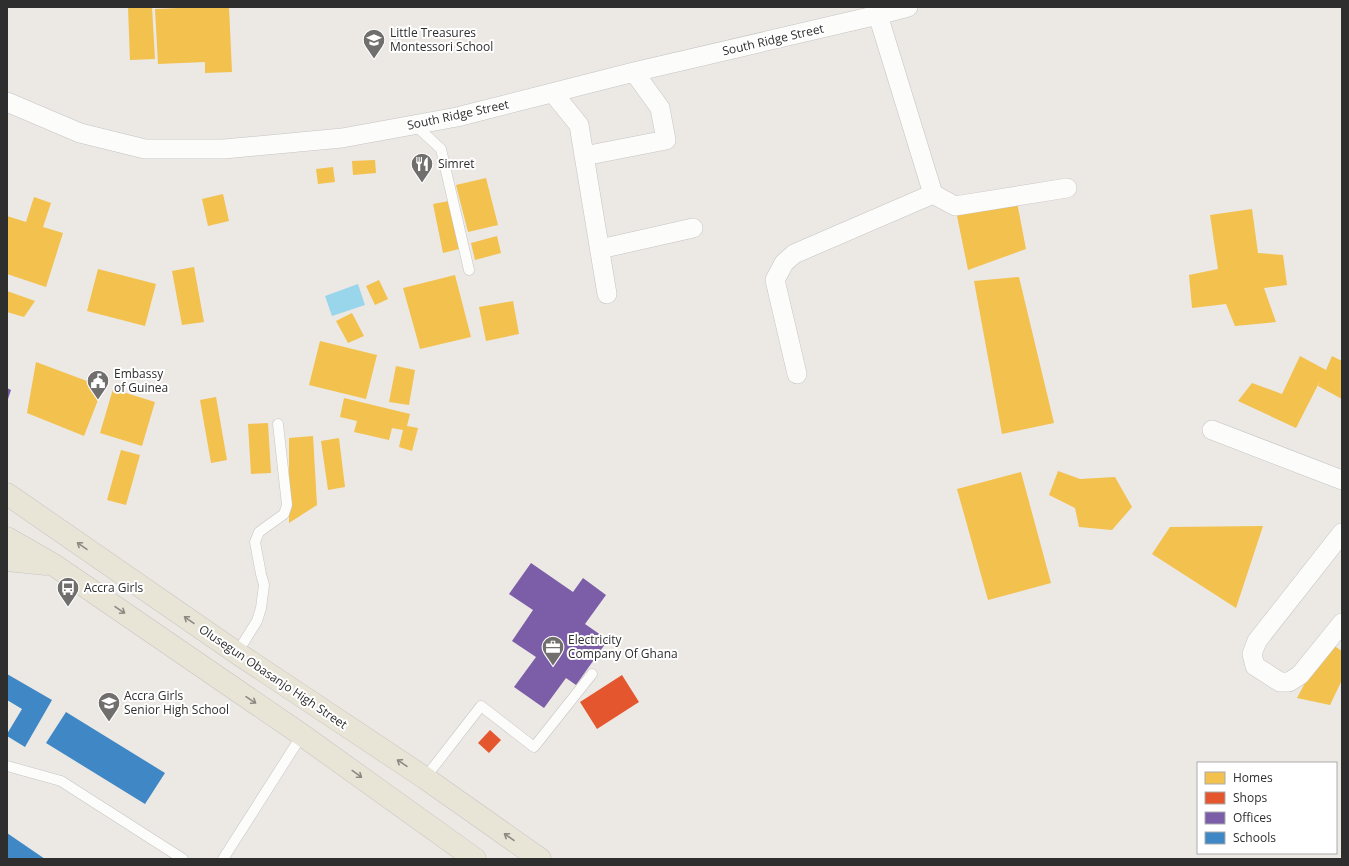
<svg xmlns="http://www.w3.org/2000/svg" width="1349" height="866" font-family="'Open Sans',sans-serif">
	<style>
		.water { fill: #99d6ec }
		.homes { fill: #f2c14e }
		.shops { fill: #e4572e }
		.offices { fill: #7b5ea7 }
		.schools { fill: #3f88c5 }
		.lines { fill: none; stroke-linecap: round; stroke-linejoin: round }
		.service-casing { stroke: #c5c4c5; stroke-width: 11 }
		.minor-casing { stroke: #c5c4c5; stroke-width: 20 }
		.primary-casing { stroke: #c6c5c4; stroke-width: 23 }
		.service { stroke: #fcfcfb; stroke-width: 10 }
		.minor { stroke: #fcfcfb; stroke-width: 19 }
		.primary { stroke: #e8e4d6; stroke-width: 22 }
		.oneway { stroke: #8b8982 }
		.labels { text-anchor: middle; stroke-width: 4; stroke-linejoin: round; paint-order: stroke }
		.poi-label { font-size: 12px; fill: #2e2e2e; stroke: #fff; text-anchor: start }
		.street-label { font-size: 12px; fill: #2e2e2e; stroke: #fff }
	</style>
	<rect width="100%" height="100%" fill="#ece8e4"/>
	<path class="water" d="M358,284L365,305L332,316L325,296Z"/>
	<path class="homes" d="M128,7H152L155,59L130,60Z
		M202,7H229L232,72L205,73V62L158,64L155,9Z
		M375,160L376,173L353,175L352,161Z
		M333,167L335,182L318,184L316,169Z
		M486,178L498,225L468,232L456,185Z
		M223,194L229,221L208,226L202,199Z
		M34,197L51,203L43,227L63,233L46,287L7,274V216L26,222Z
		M1016,197L1026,249L968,270L955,206Z
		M449,201L459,249L443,253L433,204Z
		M1252,209L1258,253L1283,255L1287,285L1264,288L1276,322L1235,326L1226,304L1192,308L1189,275L1218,269L1210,215Z
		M497,236L501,253L475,260L471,243Z
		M194,267L204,322L182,325L172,271Z
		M98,269L156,284L145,326L87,311Z
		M455,275L471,337L420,349L403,288Z
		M1019,277L1054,423L1002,434L974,281Z
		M379,280L388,299L375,305L366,286Z
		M7,291L35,301L24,317L7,312Z
		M513,301L519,334L486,341L479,307Z
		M352,313L364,336L348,343L336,321Z
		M320,341L377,355L366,399L309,385Z
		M1300,356L1326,370L1332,356L1342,361V399L1318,386L1320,381L1296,428L1238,401L1252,383L1282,394Z
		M36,362L103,387L84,436L27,413Z
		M396,366L415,370L409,405L389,402Z
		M113,389L155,402L142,446L100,433Z
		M216,397L227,460L211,463L200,400Z
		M344,398L410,414L407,426L418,428L412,451L399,447L403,430L392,428L389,440L354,432L357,421L340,417Z
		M268,423L271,473L251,474L248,424Z
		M313,436L317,505L289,523V438Z
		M339,438L345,487L328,490L321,441Z
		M121,450L140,455L126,505L107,500Z
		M1058,471L1080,479L1115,477L1132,507L1112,530L1079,527L1075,508L1049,495Z
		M1021,472L1051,583L988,600L957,489Z
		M1263,526L1236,608L1152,554L1170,527Z
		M1327,641L1342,651V680L1330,705L1297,698Z"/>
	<path class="shops" d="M622,675L639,702L597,729L580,702Z
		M490,730L501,740L489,753L478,743Z"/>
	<path class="offices" d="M7,388L11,390L7,402Z
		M531,563L573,592L583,578L606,595L585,624L608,640L576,685L566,678L544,708L514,687L536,657L512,641L533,610L509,594Z"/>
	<path class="schools" d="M7,674L52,700L25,747L7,736V734L22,709L7,700Z
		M66,712L165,773L145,804L46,743Z
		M7,833L45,859H7Z"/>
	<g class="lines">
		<g class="service-casing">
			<path id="service" d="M415,125L441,149L469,270
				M237,653L257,621L261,608L264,585L261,574L255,542L259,532L284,514L287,505L278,424
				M7,766L61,781L183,859
				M425,778L481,706L534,747L592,674
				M223,859L302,735"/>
		</g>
		<g class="minor-casing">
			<path id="minor" d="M878,15L933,194
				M553,93L579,125L607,294
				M7,102L80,133L145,149H224L342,138L457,117L634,72L878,15L908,7
				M584,156L666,140L660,108L634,72
				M600,249L693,228
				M797,374L775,280L784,263L794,254L933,194L955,206L1067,188
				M1212,430L1342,480
				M1342,533L1257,641L1252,654L1255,666L1280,682H1289L1300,675L1342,623"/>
		</g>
		<g class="primary-casing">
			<path id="primary" d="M7,494L237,653L425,778L540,859
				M7,538L54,565L302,735L475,859
				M7,560L46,564"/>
		</g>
		<use href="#service" class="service"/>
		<use href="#minor" class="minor"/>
		<use href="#primary" class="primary"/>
	</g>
	<defs><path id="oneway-shaft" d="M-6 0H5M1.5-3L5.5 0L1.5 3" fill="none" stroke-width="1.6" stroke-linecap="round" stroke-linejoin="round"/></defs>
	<g class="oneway">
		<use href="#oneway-shaft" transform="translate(82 546) rotate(-145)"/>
		<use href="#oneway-shaft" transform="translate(120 610) rotate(34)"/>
		<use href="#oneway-shaft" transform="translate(189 620) rotate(-145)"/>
		<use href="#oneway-shaft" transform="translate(251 700) rotate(34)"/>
		<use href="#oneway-shaft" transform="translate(402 763) rotate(-146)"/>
		<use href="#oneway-shaft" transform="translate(357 774) rotate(36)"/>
		<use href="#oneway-shaft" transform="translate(509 837) rotate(-145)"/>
	</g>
	<defs>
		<g id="school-pin" transform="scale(1.15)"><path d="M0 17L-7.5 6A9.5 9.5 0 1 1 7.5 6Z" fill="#706f6e" stroke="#fff"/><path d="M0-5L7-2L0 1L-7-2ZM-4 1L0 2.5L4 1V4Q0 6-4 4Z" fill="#fff"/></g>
		<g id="restaurant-pin" transform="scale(1.15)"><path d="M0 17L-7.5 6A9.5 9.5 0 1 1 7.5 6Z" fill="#706f6e" stroke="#fff"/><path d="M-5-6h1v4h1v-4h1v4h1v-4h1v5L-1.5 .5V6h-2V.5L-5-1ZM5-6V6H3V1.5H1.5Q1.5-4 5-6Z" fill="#fff"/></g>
		<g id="civic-pin" transform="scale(1.15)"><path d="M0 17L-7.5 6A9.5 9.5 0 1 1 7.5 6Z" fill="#706f6e" stroke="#fff"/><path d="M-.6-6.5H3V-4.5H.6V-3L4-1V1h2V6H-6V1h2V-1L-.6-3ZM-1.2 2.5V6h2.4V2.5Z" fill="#fff"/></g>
		<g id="bus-pin" transform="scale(1.15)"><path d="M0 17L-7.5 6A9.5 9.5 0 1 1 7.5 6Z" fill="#706f6e" stroke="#fff"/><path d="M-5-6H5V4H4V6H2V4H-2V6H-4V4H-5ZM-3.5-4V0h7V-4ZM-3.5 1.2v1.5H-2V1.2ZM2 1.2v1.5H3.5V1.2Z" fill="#fff"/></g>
		<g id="office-pin" transform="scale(1.15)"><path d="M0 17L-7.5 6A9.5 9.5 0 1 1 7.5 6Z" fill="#706f6e" stroke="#fff"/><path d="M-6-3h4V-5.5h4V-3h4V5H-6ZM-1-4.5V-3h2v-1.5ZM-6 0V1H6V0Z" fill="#fff"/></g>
	</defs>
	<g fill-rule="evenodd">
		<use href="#school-pin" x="374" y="40"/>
		<use href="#restaurant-pin" x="422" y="164"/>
		<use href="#civic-pin" x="98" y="381"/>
		<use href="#bus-pin" x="68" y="588"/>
		<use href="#office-pin" x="553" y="647"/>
		<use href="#school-pin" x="109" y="703"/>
	</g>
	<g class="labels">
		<g class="poi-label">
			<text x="390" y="37">Little Treasures<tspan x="390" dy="14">Montessori School</tspan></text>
			<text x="438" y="168">Simret</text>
			<text x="114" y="378">Embassy<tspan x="114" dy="14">of Guinea</tspan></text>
			<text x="84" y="592">Accra Girls</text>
			<text x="568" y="644">Electricity<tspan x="568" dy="14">Company Of Ghana</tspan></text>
			<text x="124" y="700">Accra Girls<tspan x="124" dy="14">Senior High School</tspan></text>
		</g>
		<g class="street-label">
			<text transform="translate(773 40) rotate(-13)" y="4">South Ridge Street</text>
			<text transform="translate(458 115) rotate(-12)" y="4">South Ridge Street</text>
			<text transform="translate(273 677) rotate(34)" y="4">Olusegun Obasanjo High Street</text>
		</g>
	</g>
	<rect width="1349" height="866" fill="none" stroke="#2e2e2e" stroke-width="16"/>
	<rect x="1197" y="762" width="140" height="92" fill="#ffffff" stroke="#ababab"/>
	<rect x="1205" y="772" width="20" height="12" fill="#f2c14e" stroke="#ababab"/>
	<text x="1233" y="782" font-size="12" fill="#2e2e2e">Homes</text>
	<rect x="1205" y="792" width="20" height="12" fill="#e4572e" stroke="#ababab"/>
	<text x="1233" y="802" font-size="12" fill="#2e2e2e">Shops</text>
	<rect x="1205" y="812" width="20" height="12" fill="#7b5ea7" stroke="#ababab"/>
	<text x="1233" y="822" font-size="12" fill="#2e2e2e">Offices</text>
	<rect x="1205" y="832" width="20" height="12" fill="#3f88c5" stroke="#ababab"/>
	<text x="1233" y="842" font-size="12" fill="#2e2e2e">Schools</text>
</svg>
